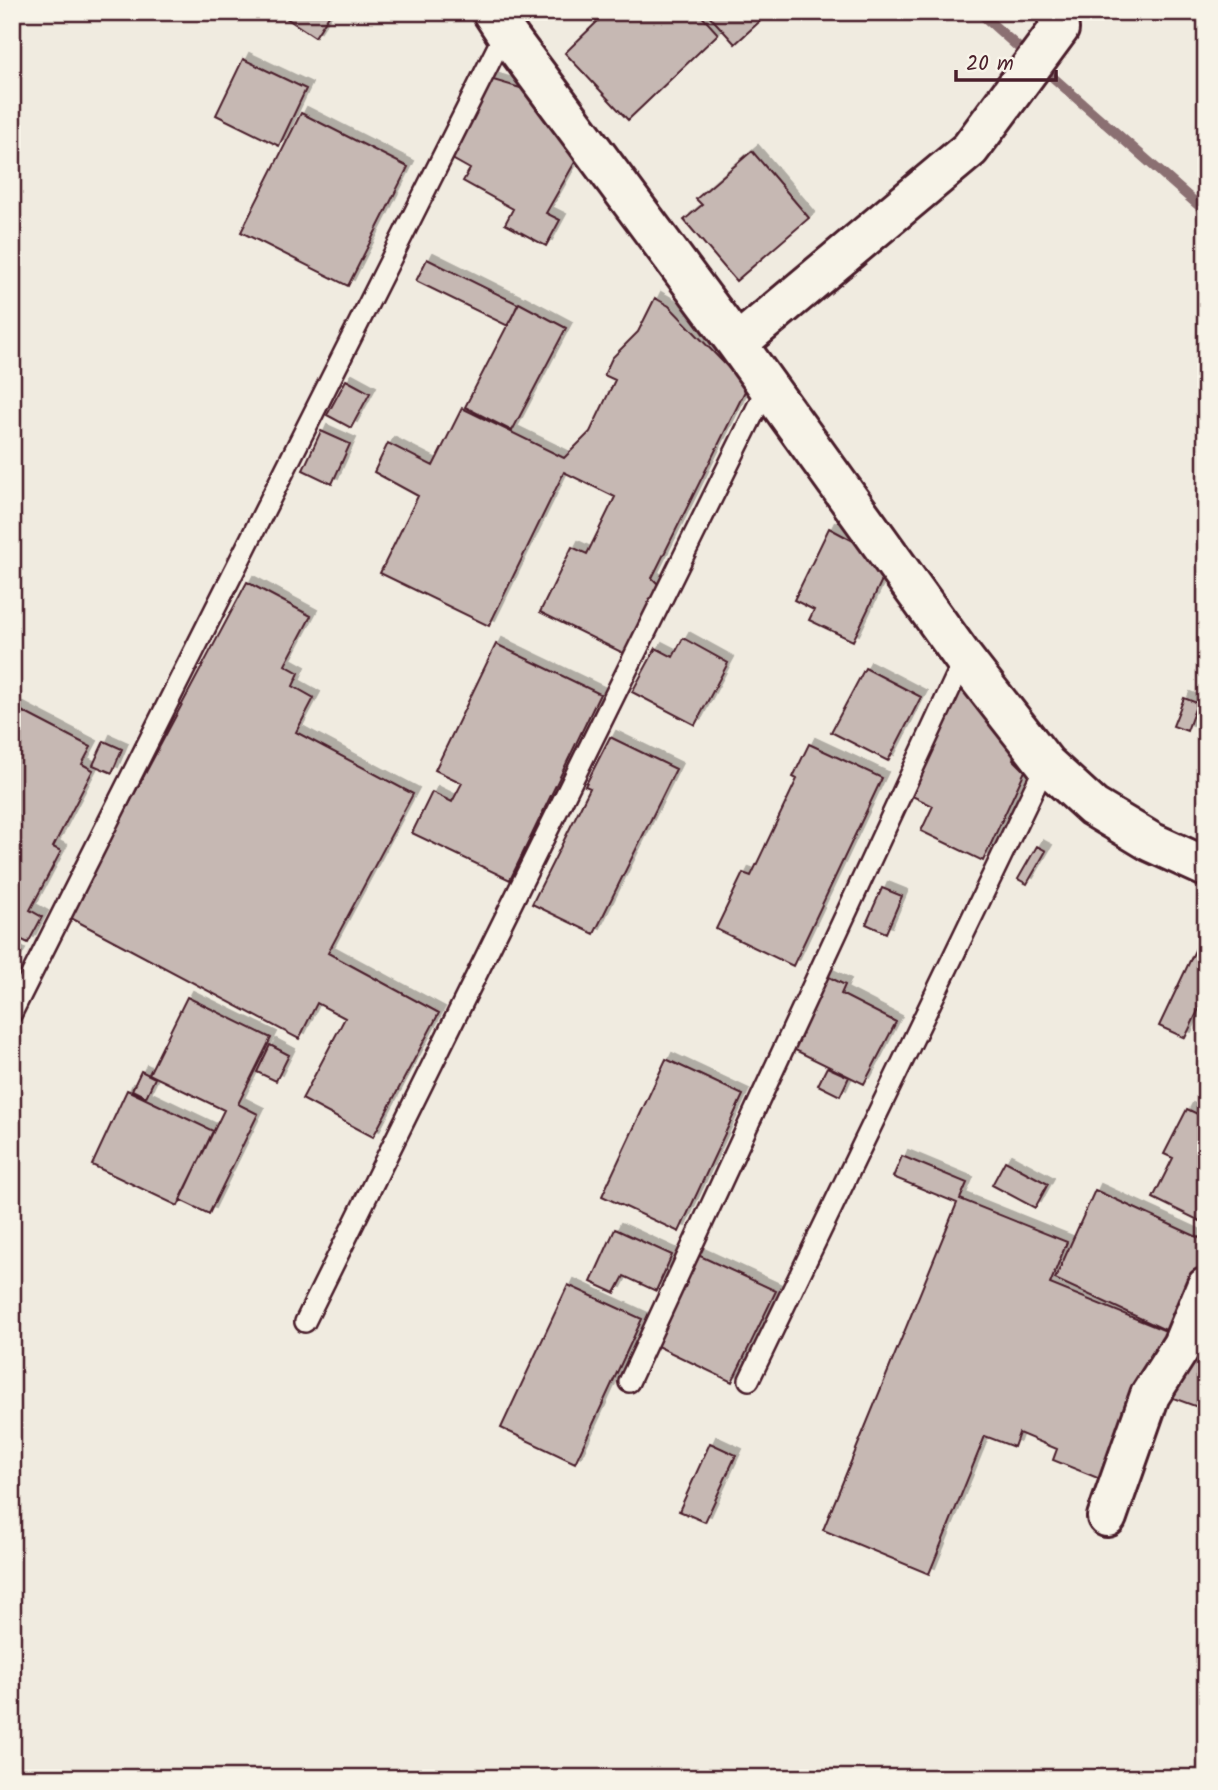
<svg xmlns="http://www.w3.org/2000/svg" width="1218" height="1790" font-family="Kalam,sans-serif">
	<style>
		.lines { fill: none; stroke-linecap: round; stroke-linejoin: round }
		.stream { stroke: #8b6f72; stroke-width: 10 }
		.building { fill: #c6b8b3; stroke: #4a1f2b; stroke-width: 2; filter: url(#shadow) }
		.lane-casing { stroke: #4a1f2b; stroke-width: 24 }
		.street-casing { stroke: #4a1f2b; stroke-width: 44 }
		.lane { stroke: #f7f3e8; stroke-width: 19 }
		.street { stroke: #f7f3e8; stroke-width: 38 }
	</style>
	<defs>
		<filter id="shadow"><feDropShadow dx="6" dy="-6" stdDeviation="0" flood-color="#0004"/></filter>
	</defs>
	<rect width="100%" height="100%" fill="#f0ebe0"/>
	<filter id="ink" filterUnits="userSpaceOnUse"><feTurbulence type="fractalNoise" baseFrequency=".0143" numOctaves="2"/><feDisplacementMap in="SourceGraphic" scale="14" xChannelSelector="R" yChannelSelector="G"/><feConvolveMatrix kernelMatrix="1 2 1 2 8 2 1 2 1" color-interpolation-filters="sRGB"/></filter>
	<g filter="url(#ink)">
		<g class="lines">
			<path class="stream" d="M979,12L1028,56
				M1040,66L1206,212"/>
		</g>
		<path class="building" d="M277,12H331L315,37Z
			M595,12H698L718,34L628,120L565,53L601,18Z
			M706,12H770L735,44Z
			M243,59L306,89L279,146L216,115Z
			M490,79L534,92L575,162L546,213L560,220L546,246L505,224L513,209L463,181L470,169L447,156Z
			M301,113L408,167L348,286L241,232Z
			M752,151L809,218L736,281L684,220L702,205L696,199Z
			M427,259L518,304L508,326L416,281Z
			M655,298L669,306L747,387L652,578L659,585L625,654L540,612L572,547L587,554L615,497L564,472L489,626L380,573L418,496L374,472L388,443L433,466L462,408L564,458L590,432L615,380L604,375L612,358L638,332Z
			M519,303L566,328L512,431L465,407Z
			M346,380L370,393L351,428L327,415Z
			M321,431L350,444L332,484L303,470Z
			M829,528L891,561L853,641L809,620L814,610L794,600Z
			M247,582L311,616L285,665L299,673L293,686L314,698L296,732L413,794L328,953L439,1013L373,1137L302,1099L345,1018L317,1003L299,1039L69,917Z
			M683,638L728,663L695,725L632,692L656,648L673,657Z
			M496,644L600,694L510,880L412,833L432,792L452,802L462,783L435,770Z
			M865,668L921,697L888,761L831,732Z
			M966,687L1020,744L1013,759L1025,771L983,861L921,831L933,806L906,793L956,696Z
			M1184,698L1197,703L1187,731L1173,726Z
			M12,706L91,747L82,764L93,770L53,847L61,851L30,910L42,917L28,943L12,935Z
			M610,737L676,769L594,934L532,904L590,788L585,786Z
			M104,741L122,749L112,773L93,765Z
			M809,744L882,778L793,966L716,929L743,873L751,876L797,779L793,777Z
			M1037,846L1046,851L1027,884L1018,879Z
			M882,888L902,896L886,933L866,924Z
			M1206,927V994L1185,1038L1159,1026Z
			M12,951L19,955L12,967Z
			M823,974L845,985L841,994L896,1022L864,1084L787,1046Z
			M187,997L271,1038L238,1104L258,1114L209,1214L180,1200L224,1110L149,1074Z
			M270,1045L289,1055L276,1081L257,1072Z
			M666,1059L743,1095L679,1232L602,1196Z
			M827,1067L849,1077L840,1096L818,1085Z
			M141,1071L155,1078L146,1097L132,1090Z
			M127,1090L213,1131L178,1206L92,1165Z
			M1187,1109L1206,1118V1224L1153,1198L1173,1158L1164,1154Z
			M902,1156L967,1183L960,1199L1067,1242L1050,1284L1171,1333L1110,1483L1053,1460L1057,1449L1019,1433L1014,1447L985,1436L929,1574L823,1530L957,1203L893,1177Z
			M1005,1161L1048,1184L1035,1208L992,1185Z
			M1095,1190L1206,1241V1261L1172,1333L1055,1279Z
			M615,1229L672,1255L656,1291L624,1276L615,1293L591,1282Z
			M698,1255L776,1291L732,1382L655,1345Z
			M568,1285L642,1319L575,1463L501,1428Z
			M1191,1349L1206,1354V1410L1173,1398Z
			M710,1443L736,1455L705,1522L679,1511Z"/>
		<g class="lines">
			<g class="lane-casing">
				<path id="lane" d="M12,1013L505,32
					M305,1322L767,387
					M749,1380L1046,764
					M629,1382L964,659"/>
			</g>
			<g class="street-casing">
				<path id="street" d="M492,12L505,32L737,344L964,659L1046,764L1093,807L1151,842L1206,867
					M737,344L970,149L1059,29L1057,12
					M1107,1517L1150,1395L1182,1345L1206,1287"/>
			</g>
			<use href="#lane" class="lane"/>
			<use href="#street" class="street"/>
		</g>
	</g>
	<rect width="1218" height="1790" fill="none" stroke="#f7f3e8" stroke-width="42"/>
	<rect x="21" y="21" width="1176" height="1748" fill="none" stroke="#4a1f2b" stroke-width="2.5" filter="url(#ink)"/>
	<path d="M956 70v10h100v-10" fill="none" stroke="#4a1f2b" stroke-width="3.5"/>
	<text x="966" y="70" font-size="21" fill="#4a1f2b" stroke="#f7f3e8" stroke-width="5" paint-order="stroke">20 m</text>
</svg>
